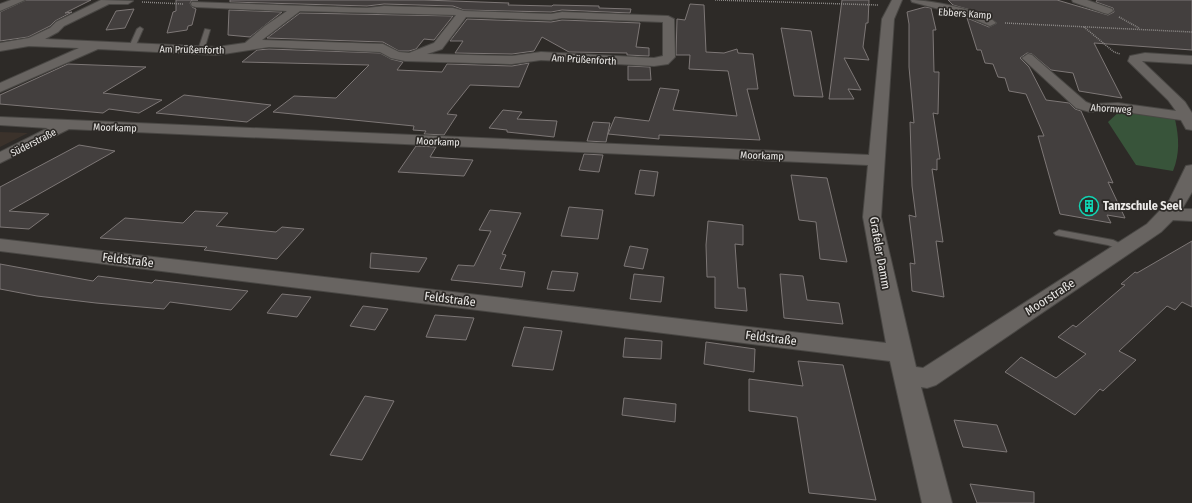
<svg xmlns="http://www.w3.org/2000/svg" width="1192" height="503" font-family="'Fira Sans Condensed',sans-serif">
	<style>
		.built { fill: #3b322b }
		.green { fill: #38543a }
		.building { fill: #433f3e; stroke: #7d7776 }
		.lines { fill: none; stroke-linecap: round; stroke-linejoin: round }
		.lane-casing { stroke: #494744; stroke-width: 2 }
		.street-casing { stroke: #494744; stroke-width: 2 }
		.path { stroke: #8c8987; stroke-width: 1.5; stroke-dasharray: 1 1; stroke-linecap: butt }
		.lane { fill: #686461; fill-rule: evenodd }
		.street { fill: #686461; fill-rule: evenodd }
		.labels { text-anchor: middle; stroke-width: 3.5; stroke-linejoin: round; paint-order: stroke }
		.far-street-label { font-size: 10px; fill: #eceae8; stroke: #2d2a27 }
		.poi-label { font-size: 12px; font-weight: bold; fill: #eceae8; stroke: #2d2a27; text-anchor: start }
		.street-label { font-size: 12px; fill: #eceae8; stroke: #2d2a27 }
	</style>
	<rect width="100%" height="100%" fill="#2d2a27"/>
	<path class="built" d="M0,132L28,133L0,147Z"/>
	<path class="green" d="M1121,110L1175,119C1179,138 1180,153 1173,171L1136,165L1108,122Z"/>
	<path class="building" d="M26,0H91L65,13L72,12L55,21L50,26L28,37L0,41V12Z
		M176,0H198H192L190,3L192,7L196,9L192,25L188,26L187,30L167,33L173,12L176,11Z
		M230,0H424L509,3L508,5L552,6L553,5L599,6V8L631,9L630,13L562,10L551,12L464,10L453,6L384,4L367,6L230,2Z
		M842,0H869L868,23H866L863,47L869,60L844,58L861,90L848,89L854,99H829Z
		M948,0H1057L1108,15L1114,12L1113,8L1096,2L1097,0H1192V50L1094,43L1122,98L1079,91L1073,73L1051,70L1032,54L1027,53L1020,58L1029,67L1046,100L1069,103L1075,109L1081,111L1113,183L1108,182L1125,218L1107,215L1111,223L1060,214L1038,136H1044L1026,94L1009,91L1005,78L998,77L993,64L985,63L981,50H977L967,18L989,27L997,23L981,13L953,5Z
		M690,4L704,5L706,52L724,53L737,49L738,53L753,54L758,89H747L760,140L659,135V139L608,134L615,117L649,121L660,88L679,90L673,110L737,116L728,71L689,69L690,55H676L677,19L685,20Z
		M925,7L931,8L936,30H933L934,72H939L938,114L933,113L940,159H937V170L932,169L943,242L936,241L944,297L912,291L910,263L915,264L909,215L916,217L912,186L910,122L914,123L909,67V24L907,12Z
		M134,9L125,28L106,30L116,11Z
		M229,10L282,12L250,37L228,35Z
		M300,13L453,16L434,40L424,39L416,49L409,51H399L383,42L267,38Z
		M467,19L551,22L562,20L640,23L636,47L649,48V56L627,55V53L569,52L542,37L534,51L512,54L455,53L463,41H450Z
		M781,28L811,31L823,97L794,96Z
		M269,49L380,53L391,59L403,62L397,70L442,72L447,64L512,66L529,63L519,87L470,85L447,114L457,115L444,135L424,134L426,131L413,130L414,126L273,112L294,96L336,98L369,65L242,62L257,50Z
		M68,64L146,67L103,93L162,100L139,113L109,109L103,113L0,104V95Z
		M628,66L650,67L651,80H628Z
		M184,95L271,105L247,122L156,113Z
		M503,110L522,112L517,119L557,121L554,137L507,132V130L489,128Z
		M593,122L610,123L606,142L587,141Z
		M79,145L115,151L9,211L49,214L29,229L0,227V187Z
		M416,146L436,147L430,157L473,160L464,176L398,172Z
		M584,154L603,155L599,172L579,170Z
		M640,170L658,172L654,196L635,194Z
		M791,175L827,178L847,262L820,259L816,222L799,220Z
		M569,207L603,210L598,239L561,236Z
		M490,210L521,213L502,254L506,255L500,269L525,272L522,287L451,280L458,265L474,266L491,231L479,230Z
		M195,211L228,213L216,226L276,232L282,227L304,229L277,259L204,250L207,247L100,238L125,218L183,223Z
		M708,221L743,225V245L735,244L738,288H745L747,311L715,308V277H707L706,245Z
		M1192,241V307L1182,302L1175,310L1167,306L1119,351L1136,360L1103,391L1100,389L1075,415L1005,372L1021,357L1056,378L1086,354L1058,337L1073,325L1076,327L1125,285L1121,284L1135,272L1137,273Z
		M630,246L648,249L643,269L624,266Z
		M371,253L427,258L419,272L370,268Z
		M0,264L93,281L98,276L152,283L155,280L248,291L231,310L170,302L164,309L96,303L37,296L0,289Z
		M552,271L578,273L574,291L547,289Z
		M634,274L664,277L661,302L630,299Z
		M780,274L803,276L807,300L839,303L843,324L784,318Z
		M282,294L311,297L297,317L267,313Z
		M363,306L388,309L375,330L350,326Z
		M435,315L474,318L466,340L426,337Z
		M524,327L562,331L553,370L512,366Z
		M625,338L662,341L661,359L623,357Z
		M706,342L755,349L754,372L704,364Z
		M798,361L843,365L876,500L809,493L797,417L749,411V379L803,386Z
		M365,396L394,401L362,460L330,455Z
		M624,398L676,404L675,422L622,415Z
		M954,420L997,425L1007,452L963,447Z
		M970,484L1034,492V503H977Z"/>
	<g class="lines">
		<g class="lane-casing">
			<path id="lane" d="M140,27L143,29L135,47L130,48L129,47L137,29Z
				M205,29L210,30L204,50L201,52L198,50Z
				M1059,230L1113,240L1129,248L1124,251L1108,245L1056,235L1054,233Z"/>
		</g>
		<g class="street-casing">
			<path id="street" d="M11,0H25L0,11V4Z
				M101,0L133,1L128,4H109L64,26L58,32L45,39L217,47L245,43L265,26L287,11L196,7L192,6L191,4L192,2L367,8L384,6L453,8L464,11L551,14L562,12L668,16L674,19L675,57L668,64L654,66L541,60L512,64L405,61L391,58L380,52L269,47L217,55L98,49L0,92V83L79,48L29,46L0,51V43L29,38L50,28L56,22ZM300,11L456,15L434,43L409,53L399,52L383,44L262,40ZM466,17L551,20L562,18L663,22V56L654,58L541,52L512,56L427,54L442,49Z
				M892,0H902L894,19L881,217L916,367L923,368L1147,224L1169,201L1186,166L1192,165V192L1182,209H1192V221L1173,220L1161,232L936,385L927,388L921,387L952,503H922L890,361L0,251V239L886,343L863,217L868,165L69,129L0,163V152L48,128L0,125V117L869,155L882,19Z
				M911,0C928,0 985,10 996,23L990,26L966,16L912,2Z
				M1072,0H1087L1112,9L1113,11L1108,14L1104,13L1073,2Z
				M1145,53L1192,56V64L1142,61L1185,102L1192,113V130L1186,129L1181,120L1118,111L1090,112L1076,108L1022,58L1028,54L1032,55L1086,102L1091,104L1118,103L1176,111L1168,100L1128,61L1130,56Z"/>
		</g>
		<path class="path" d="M715,0L878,5
			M142,2L183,4
			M1119,17L1139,28
			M1005,23L1192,32
			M1084,27L1114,52L1120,54"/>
		<use href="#lane" class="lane"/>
		<use href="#street" class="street"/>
	</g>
	<defs>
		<g id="building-ring" transform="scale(1)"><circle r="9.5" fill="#2d2a27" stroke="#10d5b4" stroke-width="1.5"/><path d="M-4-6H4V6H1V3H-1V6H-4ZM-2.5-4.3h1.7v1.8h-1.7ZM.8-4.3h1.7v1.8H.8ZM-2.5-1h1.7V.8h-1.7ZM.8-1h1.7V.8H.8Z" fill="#10d5b4"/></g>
	</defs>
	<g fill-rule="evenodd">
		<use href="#building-ring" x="1089" y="206"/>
	</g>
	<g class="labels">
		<g class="far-street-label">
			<text transform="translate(965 13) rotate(4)" y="4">Ebbers Kamp</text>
			<text transform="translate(192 49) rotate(1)" y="4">Am Prüßenforth</text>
			<text transform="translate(584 59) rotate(3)" y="4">Am Prüßenforth</text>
			<text transform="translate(1111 108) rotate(3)" y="4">Ahornweg</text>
			<text transform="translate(115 127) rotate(2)" y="4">Moorkamp</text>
			<text transform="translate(438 141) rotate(2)" y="4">Moorkamp</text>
			<text transform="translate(33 142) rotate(-27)" y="4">Süderstraße</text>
			<text transform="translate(762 155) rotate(2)" y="4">Moorkamp</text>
		</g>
		<g class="poi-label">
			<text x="1103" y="210">Tanzschule Seel</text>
		</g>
		<g class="street-label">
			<text transform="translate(880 253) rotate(80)" y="4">Grafeler Damm</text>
			<text transform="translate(128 260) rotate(7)" y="4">Feldstraße</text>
			<text transform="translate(1050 297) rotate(-33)" y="4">Moorstraße</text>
			<text transform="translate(450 299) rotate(7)" y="4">Feldstraße</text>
			<text transform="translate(771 338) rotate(7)" y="4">Feldstraße</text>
		</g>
	</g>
</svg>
